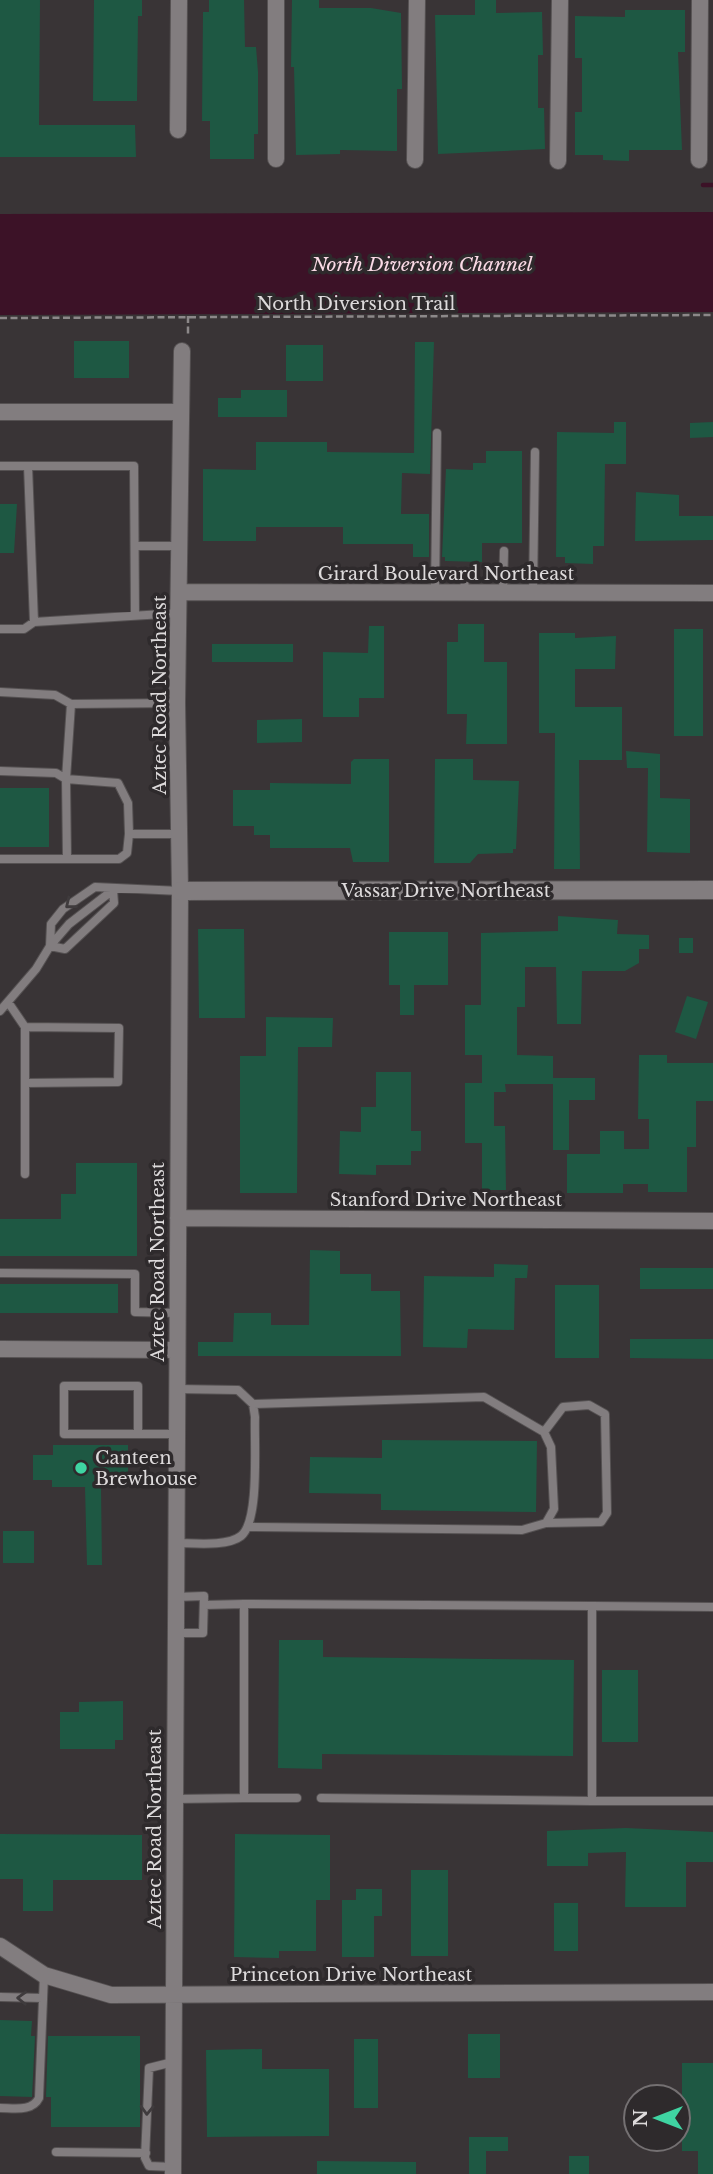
<svg xmlns="http://www.w3.org/2000/svg" width="713" height="2174" font-family="'Libre Baskerville',serif">
	<style>
		.water { fill: #3c1227 }
		.lines { fill: none; stroke-linecap: round; stroke-linejoin: round }
		.stream { stroke: #3c1227; stroke-width: 4.5 }
		.building { fill: #1e5843 }
		.lane-casing { stroke: #555152; stroke-width: 10 }
		.street-casing { stroke: #555152; stroke-width: 18 }
		.secondary-casing { stroke: #555152; stroke-width: 20 }
		.path { stroke: #8c8889; stroke-width: 2.5; stroke-dasharray: 7 3.5; stroke-linecap: butt }
		.lane { stroke: #827d7f; stroke-width: 8 }
		.street { stroke: #827d7f; stroke-width: 16 }
		.secondary { stroke: #827d7f; stroke-width: 18 }
		.oneway { stroke: #3f3b3d }
		.poi-dot { fill: #3fd4a2; stroke: #2e2a2c; stroke-width: 2.5 }
		.labels { text-anchor: middle; stroke-width: 7; stroke-linejoin: round; paint-order: stroke }
		.street-label { font-size: 18px; fill: #dddadb; stroke: #2e2a2c }
		.poi-label { font-size: 18px; fill: #dddadb; stroke: #2e2a2c; text-anchor: start }
		.water-label { font-size: 19px; font-style: italic; fill: #fbdae6; stroke: #2e2a2c }
	</style>
	<rect width="100%" height="100%" fill="#393436"/>
	<path class="water" d="M713,212V312L0,315V214Z"/>
	<g class="lines">
		<path class="stream" d="M703,185H713"/>
	</g>
	<path class="building" d="M0,0H40L39,125H135L136,157H0Z
		M94,0H142V16H138L137,101H93Z
		M209,0H244L245,47H256L258,72V134H254V159H210V121H202L203,12H209Z
		M292,0H319V8H371L401,13L402,89H397V151L340,150V154L296,155L294,67H291Z
		M475,0H496V13L542,12L543,55H538V108H544L545,149L438,154L435,15H475Z
		M625,10H685V52H678L682,150H629V161L603,160V155H575V112H582V58H575V16L625,17Z
		M74,341H129V378H74Z
		M415,342H434L430,474L402,473L401,514H429V557H413V544H343V527H256V541H203V469L256,470V442H327V452L414,453Z
		M286,345H323V381H286Z
		M241,390H287V417H218V398H241Z
		M614,422H626V464H605L604,546H593V564L565,563V557H556L557,432L614,433Z
		M713,422V437L690,438V423Z
		M486,451H522V543H482V562L445,561V557H442L446,469L473,470V463H486Z
		M636,492L679,495V516H713V540L635,541Z
		M0,504H17L14,553H0Z
		M458,624H484V662H507V744H466L467,714H447V642H458Z
		M369,626H384V698H359V717H323V652L368,653Z
		M674,629H703V736H674Z
		M539,633H575V638L616,636L615,669H575V707H622V760H579L580,869H554L555,733H539Z
		M212,644H293V662H212Z
		M302,719V742L257,743V720Z
		M626,751L660,754V798L690,799V853L647,852L648,768H627Z
		M354,759H389V862H353L350,848H270V835H254V826H233V790H270V783L351,784V762Z
		M435,759H473V780L519,781L516,849H513V853L478,854L470,863H434Z
		M0,788H49V847H0Z
		M558,916L618,920L617,934L649,935V949H639V963L625,971H582L581,1024H557L556,967H525V1007H517V1055L553,1056V1084H505L506,1092H494V1126H505L506,1190H482V1143H465V1083H482V1055H465V1005H481V933L558,931Z
		M198,929H244L245,1018H199Z
		M389,932H448V985H414V1015H400V985H389Z
		M679,938H693V953H679Z
		M687,996L708,1002L696,1039L675,1032Z
		M266,1017L333,1018L332,1047H298L297,1193H240V1056H266Z
		M639,1055H667V1063H713V1101H696V1147H687V1192H648V1184H623V1193H567V1154H600V1131H624V1149H649V1119H638Z
		M376,1072H411V1131H421V1151H411V1165H376V1175L339,1174L340,1131L361,1132V1107H376Z
		M553,1078H595V1100H569V1150H553Z
		M76,1163H137V1256H0V1219H61V1194H76Z
		M310,1250L340,1251V1274H371V1291H400L401,1356H198V1342H233L234,1313H271V1325H309Z
		M494,1264L528,1265L527,1278H515L514,1330L468,1329L467,1348L423,1347L424,1276L494,1277Z
		M640,1268H713V1289H640Z
		M0,1284H118V1313H0Z
		M555,1285H599V1358H555Z
		M630,1339H713V1359L630,1358Z
		M382,1440L537,1441L536,1512L381,1510V1494L309,1493L310,1457L382,1458Z
		M53,1445H128V1487H101L102,1565H87L85,1487H52V1480H33V1455H53Z
		M3,1531H34V1563H3Z
		M279,1640H323V1657L574,1660L573,1756L322,1754V1769L278,1768Z
		M602,1670H638V1742H602Z
		M123,1701V1740H115V1749H60V1712H79V1702Z
		M626,1828L713,1832V1862H686V1907H625L626,1852L588,1853V1866H547V1831Z
		M0,1834L142,1835V1880H53V1911H23V1879H0Z
		M235,1834L330,1835V1900H316V1951H279V1958L234,1957Z
		M411,1870H448V1956H411Z
		M356,1889H382V1916H374V1957H342V1900H356Z
		M554,1903H578V1951H554Z
		M0,2020L32,2021L31,2036H35L32,2097L0,2096Z
		M468,2034H500V2078H468Z
		M48,2036H140V2127H51V2097H46Z
		M354,2039H378V2108H354Z
		M262,2049V2069H329V2136L207,2137L206,2050Z
		M682,2063H713V2174H698V2151H682Z
		M469,2137H508V2151H486V2174H469Z
		M569,2156H589V2174H569Z
		M317,2161L416,2162V2174H317Z"/>
	<g class="lines">
		<g class="lane-casing">
			<path id="lane" d="M0,466H134L135,615
				M28,466L34,622
				M136,546H179
				M435,593L437,433
				M464,593L465,575
				M503,593L504,551
				M533,593L535,452
				M0,629H24L34,622L179,613
				M0,692L55,695L71,704L66,779L56,773L0,771
				M71,704L177,703
				M0,859H119L127,853L129,834H179
				M67,859L66,779L118,783L128,803L129,834
				M50,946L51,924L63,909L95,887L180,891
				M50,946L65,949L114,903L113,890
				M8,1002L25,1027V1174
				M0,1011L36,969L50,946L69,924L113,890
				M25,1027L119,1028L118,1082L25,1083
				M0,1273L135,1274V1312L178,1313
				M544,1432L563,1407L589,1405L605,1414L607,1513L601,1522L546,1523
				M138,1434V1386H64V1434C102,1434 139,1434 177,1434
				M248,1527L522,1530L546,1523L554,1509L551,1447L544,1432L484,1397L253,1404
				M176,1543C193,1543 227,1547 241,1536C260,1521 254,1442 255,1417L253,1404L238,1390L177,1389
				M244,1604L592,1606V1801L321,1798
				M592,1606L713,1607
				M175,1633H203L204,1596L176,1597
				M244,1798H297
				M174,1799L244,1798V1604L204,1605
				M592,1801H713
				M0,1997L43,1998
				M173,2062L149,2068L145,2158L149,2166L173,2167
				M0,2108C14,2108 32,2112 39,2098L44,1975
				M56,2152L146,2153"/>
		</g>
		<g class="street-casing">
			<path id="street" d="M178,130L179,0
				M276,159V0
				M415,160L417,0
				M699,160L700,0
				M558,161L560,0
				M0,412H181
				M179,592L713,593
				M178,1218L713,1221
				M0,1349L177,1350
				M0,1946L44,1975L111,1995L713,1992
				M173,2174L180,891L177,703L182,351"/>
		</g>
		<g class="secondary-casing">
			<path id="secondary" d="M180,891L713,890"/>
		</g>
		<path class="path" d="M188,316V337
			M0,318L713,315"/>
		<use href="#lane" class="lane"/>
		<use href="#street" class="street"/>
		<use href="#secondary" class="secondary"/>
	</g>
	<defs><path id="oneway-chevron" d="M-2-3.5L2.5 0L-2 3.5" fill="none" stroke-width="1.6" stroke-linecap="round" stroke-linejoin="round" transform="scale(1.75)"/></defs>
	<g class="oneway">
		<use href="#oneway-chevron" transform="translate(70 904) rotate(141)"/>
		<use href="#oneway-chevron" transform="translate(22 1998) rotate(-178)"/>
		<use href="#oneway-chevron" transform="translate(147 2110) rotate(92)"/>
	</g>
	<circle class="poi-dot" cx="81" cy="1468" r="7"/>
	<g class="labels">
		<g class="street-label">
			<text x="356" y="310">North Diversion Trail</text>
			<text x="446" y="580">Girard Boulevard Northeast</text>
			<text transform="translate(160 695) rotate(-90)" y="6">Aztec Road Northeast</text>
			<text x="446" y="897">Vassar Drive Northeast</text>
			<text x="446" y="1206">Stanford Drive Northeast</text>
			<text transform="translate(158 1262) rotate(-90)" y="6">Aztec Road Northeast</text>
			<text transform="translate(155 1829) rotate(-90)" y="6">Aztec Road Northeast</text>
			<text x="351" y="1981">Princeton Drive Northeast</text>
		</g>
		<g class="poi-label">
			<text x="95" y="1464">Canteen<tspan x="95" dy="21">Brewhouse</tspan></text>
		</g>
		<g class="water-label">
			<text x="422" y="271">North Diversion Channel</text>
		</g>
	</g>
	<g transform="translate(657 2118) rotate(270)"><circle r="33" fill="#2e2a2c" stroke="#747072" stroke-width="2"/>
	<path d="M0-5L12 26L0 18L-12 26Z" fill="#3fd4a2"/>
	<text y="-10" font-size="19" font-weight="bold" text-anchor="middle" fill="#dddadb">N</text>
	</g>
</svg>
